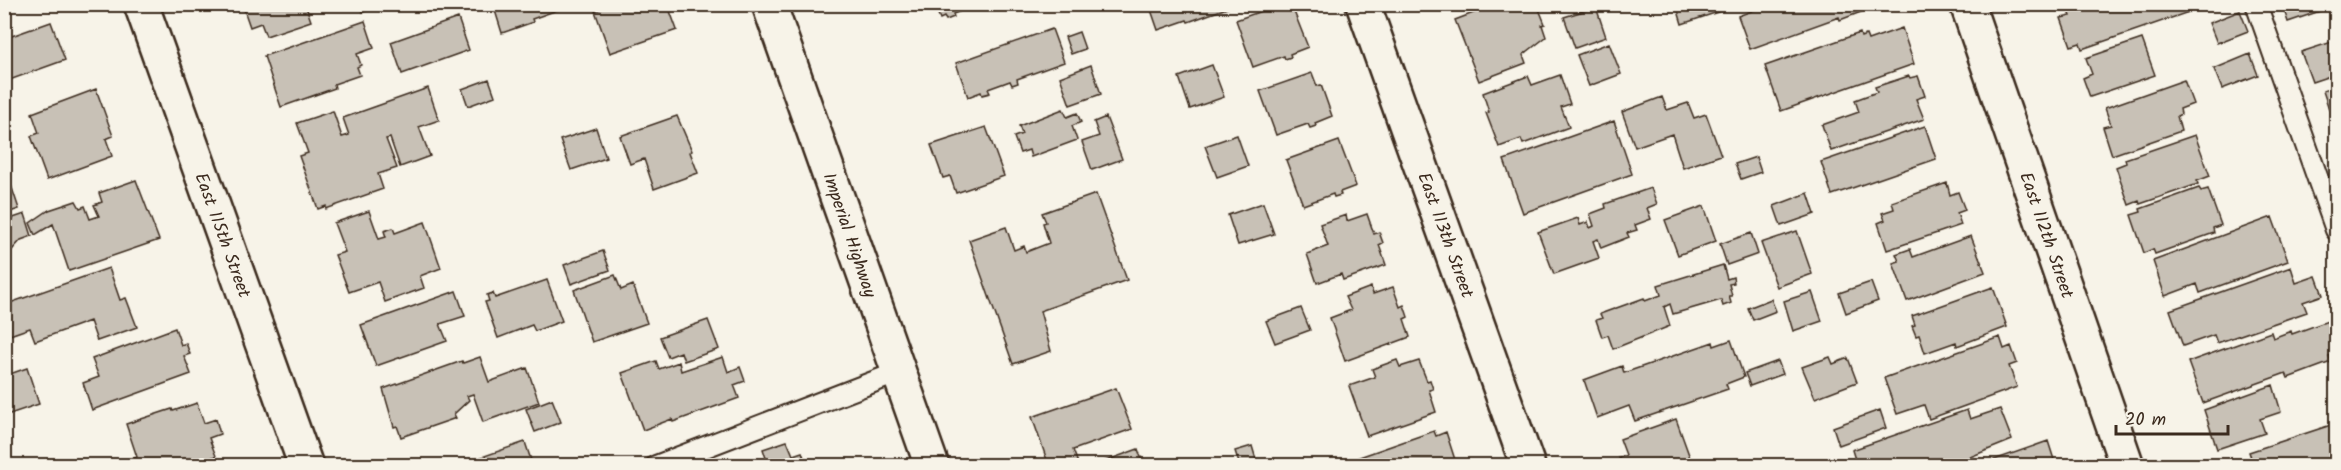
<svg xmlns="http://www.w3.org/2000/svg" width="2341" height="470" font-family="Kalam,sans-serif">
	<style>
		.building { fill: #c8c1b6; stroke: #3b2a1e; stroke-width: 1.5 }
		.lines { fill: none; stroke-linecap: round; stroke-linejoin: round }
		.service-casing { stroke: #3b2a1e; stroke-width: 24 }
		.minor-casing { stroke: #3b2a1e; stroke-width: 38 }
		.primary-casing { stroke: #3b2a1e; stroke-width: 38 }
		.service { stroke: #f7f3e8; stroke-width: 20 }
		.minor { stroke: #f7f3e8; stroke-width: 33 }
		.primary { stroke: #f7f3e8; stroke-width: 33 }
		.labels { text-anchor: middle; stroke-width: 5; stroke-linejoin: round; paint-order: stroke }
		.street-label { font-size: 18px; fill: #3b2a1e; stroke: #f7f3e8 }
	</style>
	<rect width="100%" height="100%" fill="#f7f3e8"/>
	<filter id="ink" filterUnits="userSpaceOnUse"><feTurbulence type="fractalNoise" baseFrequency=".0167" numOctaves="2"/><feDisplacementMap in="SourceGraphic" scale="12" xChannelSelector="R" yChannelSelector="G"/><feConvolveMatrix kernelMatrix="1 2 1 2 8 2 1 2 1" color-interpolation-filters="sRGB"/></filter>
	<g filter="url(#ink)">
		<path class="building" d="M249,4H305L311,21L266,36L261,23L250,27L243,7Z
			M360,4H384L363,12Z
			M493,4H574L532,19L533,22L502,33Z
			M612,4H678L679,9L670,11L677,30L610,53L595,11Z
			M934,4H980L953,14L954,17L946,20L944,17L940,19Z
			M1149,4H1238L1188,22L1187,20L1158,30Z
			M1281,4H1291L1308,47L1290,54L1291,57L1285,59L1284,56L1253,67L1236,20Z
			M1497,4H1537L1545,24L1542,25L1546,37L1523,55L1526,63L1479,81L1455,20Z
			M1676,4H1726L1727,9L1682,24Z
			M1786,4H1882L1840,20L1839,17L1750,49L1738,16L1768,5L1770,10Z
			M2082,4H2206V6L2082,49L2080,43L2071,46L2061,18L2071,16L2068,9Z
			M2282,4H2321L2323,10L2288,22Z
			M1596,7L1606,37L1575,48L1564,17Z
			M2240,11L2248,31L2217,43L2209,23Z
			M458,18L469,50L402,74L391,42Z
			M365,21L374,48L357,54L361,65L357,67L360,75L334,84L335,88L281,107L264,56Z
			M51,22L65,60L4,82V33L6,38Z
			M1902,28L1914,64L1781,111L1765,66L1860,33L1861,37L1866,35L1868,40Z
			M1052,29L1064,62L1017,79L1018,83L1012,85L1010,81L988,89L990,93L982,95L981,92L968,97L956,63Z
			M1079,32L1085,49L1071,54L1065,37Z
			M2142,39L2155,75L2090,97L2083,78L2092,74L2086,58Z
			M2335,41L2336,74L2312,82L2301,52Z
			M1609,43L1621,74L1589,86L1577,55Z
			M2250,54L2258,75L2222,89L2214,69Z
			M1091,65L1101,94L1070,105L1060,77Z
			M1212,65L1224,97L1190,109L1179,77Z
			M1312,73L1317,86L1321,85L1332,116L1315,123L1316,126L1310,128L1308,124L1276,135L1260,91Z
			M1560,75L1570,104L1561,107L1569,127L1523,144L1521,139L1499,147L1486,113L1489,112L1483,93L1528,76L1532,85Z
			M1909,76L1910,78L1918,76L1925,96L1916,99L1924,119L1831,151L1822,125L1859,112L1855,100L1877,92L1875,87Z
			M489,79L495,96L468,106L462,89Z
			M2184,80L2193,104L2180,109L2181,114L2177,116L2181,131L2112,155L2103,127L2111,125L2105,108Z
			M2336,86V120L2333,121L2323,91Z
			M428,88L439,120L419,127L430,156L400,167L390,138L386,139L397,168L378,174L383,189L326,209V206L318,209L299,156L308,153L297,123L333,111L342,137L349,135L343,118Z
			M96,89L113,136L106,139L112,156L47,180L31,136L39,133L32,113Z
			M1662,97L1667,110L1688,103L1694,118L1706,114L1721,155L1683,168L1672,134L1635,147L1622,112Z
			M1063,109L1067,117L1077,113L1081,122L1072,126L1077,140L1031,157L1029,150L1020,153L1014,137L1022,134L1019,126Z
			M677,116L692,151L690,152L698,173L654,189L644,159L630,164L620,136Z
			M1106,117L1122,159L1092,170L1082,142L1099,136L1094,122Z
			M1614,121L1632,174L1523,213L1504,160Z
			M1925,126L1936,159L1832,195L1821,162Z
			M986,127L1004,176L956,193L950,176L943,178L931,145Z
			M596,128L606,158L571,170L560,140Z
			M1237,135L1248,166L1217,177L1205,146Z
			M2195,135L2210,176L2197,181L2198,184L2140,204L2139,201L2129,205L2116,167L2126,163L2125,159Z
			M1339,141L1356,186L1340,192L1341,195L1334,197L1333,194L1303,205L1286,160Z
			M1756,157L1761,172L1741,179L1735,164Z
			M6,170L19,209L4,214V171Z
			M136,180L159,240L69,271L53,224L35,235L30,223L49,210L76,201L80,208L85,206L90,219L99,216L94,205L102,202L99,193Z
			M1947,183L1950,195L1958,192L1965,210L1957,213L1961,225L1887,250L1878,223L1885,220L1882,213L1894,209L1892,202Z
			M1651,188L1657,204L1647,208L1651,219L1635,225L1637,230L1627,233L1629,237L1601,248L1598,239L1593,241L1599,258L1554,274L1538,232L1578,218L1580,225L1588,222L1590,228L1594,226L1590,214L1606,208L1605,204Z
			M2199,188L2201,191L2208,189L2221,225L2213,228L2214,233L2155,254L2153,249L2144,253L2131,215L2141,212L2140,209Z
			M1808,193L1815,214L1781,226L1774,206Z
			M1096,194L1127,280L1040,311L1051,351L1013,364L969,240L1006,227L1014,250L1024,246L1026,252L1049,243L1043,223L1046,222L1042,213Z
			M1263,203L1274,234L1238,245L1228,215Z
			M1704,206L1716,241L1678,255L1665,220Z
			M369,211L379,239L386,237L384,231L393,228L395,233L425,222L441,268L420,276L424,288L385,302L378,282L349,292L335,255L345,252L334,223Z
			M25,214L32,236L21,240L4,259V221Z
			M1367,214L1374,234L1379,232L1383,243L1379,245L1386,265L1343,280L1341,274L1317,283L1307,254L1328,246L1320,224L1346,215L1347,221Z
			M2272,217L2288,261L2200,293L2197,284L2165,296L2153,261Z
			M1797,231L1812,274L1777,287L1761,243Z
			M1751,233L1758,254L1727,265L1720,244Z
			M1971,236L1985,272L1907,301L1893,263L1899,261L1896,254L1910,249L1913,257Z
			M603,251L610,270L571,284L564,265Z
			M1723,265L1727,279L1733,277L1734,283L1729,284L1732,296H1729L1731,303L1723,306L1721,300L1673,314L1670,304L1664,307L1670,326L1613,349L1608,335L1602,337L1596,320L1602,318L1600,314L1644,298L1645,301L1661,295L1658,285Z
			M2291,267L2296,283L2316,276L2323,295L2303,302L2307,312L2217,343L2214,335L2183,346L2170,310Z
			M109,268L120,300L126,298L137,327L97,341L90,321L35,341L30,328L7,336L4,329V305Z
			M615,275L621,290L633,285L647,323L592,342L574,290Z
			M547,280L562,321L535,331L532,325L498,338L485,302L489,301L487,295L493,293L495,298Z
			M1871,282L1878,301L1846,313L1839,293Z
			M1371,287L1373,294L1393,287L1400,307L1404,305L1408,317L1404,319L1410,337L1345,361L1330,318L1351,310L1345,297Z
			M1993,287L2007,327L1957,346L1956,342L1925,353L1919,335L1916,336L1912,326L1915,325L1912,316Z
			M456,291L465,316L440,324L447,341L376,366L361,325Z
			M1812,292L1822,321L1793,331L1784,301Z
			M1771,299L1776,311L1753,320L1748,308Z
			M1301,308L1310,330L1275,343L1266,321Z
			M2336,318V353L2329,356L2331,362L2288,378L2286,373L2203,403L2188,362L2271,332L2273,338L2291,331L2292,334Z
			M708,320L719,349L684,361L681,352L668,357L660,337Z
			M175,328L181,345L186,343L190,354L184,356L191,374L92,410L83,383L99,377L92,359Z
			M2000,337L2004,349L2011,346L2017,363L2009,366L2017,387L1929,419L1924,405L1897,414L1884,378Z
			M1731,340L1744,377L1726,384L1728,389L1635,421L1629,406L1597,418L1584,380L1622,366L1624,373L1713,342L1714,346Z
			M480,357L489,382L527,368L539,402L483,422L473,394L467,396L469,400L454,414L456,418L401,437L397,426L394,427L383,389L462,361L463,363Z
			M723,357L728,372L740,367L745,381L734,385L739,398L673,422L672,419L643,430L622,373L656,361L659,369L679,362L681,371Z
			M1830,357L1833,364L1848,358L1857,382L1815,398L1802,367Z
			M1397,360L1400,367L1419,361L1427,381L1430,380L1433,389L1429,390L1436,412L1367,436L1349,386L1375,377L1372,369Z
			M1778,361L1783,374L1750,386L1745,373Z
			M27,368L39,404L4,416V376Z
			M2273,385L2281,412L2260,419L2265,433L2217,449L2204,410Z
			M1116,388L1132,429L1073,450L1079,466H1049L1032,417Z
			M552,399L561,422L535,432L526,409Z
			M197,403L204,423L216,419L220,434L209,438L216,456L189,466H133L132,459L137,457L126,424L172,409L173,411Z
			M2000,409L2012,440L1948,466H1857L1852,450L1967,410L1970,419Z
			M1880,410L1886,428L1839,445L1833,427Z
			M1676,419L1693,466H1622L1619,458L1626,455L1620,439Z
			M2334,424L2336,433V466H2254L2249,452Z
			M1434,431L1436,436L1446,432L1457,466H1350L1348,461Z
			M787,441L793,455L802,452L807,466H763L768,464L763,449Z
			M2048,441L2056,466H1977Z
			M525,442L533,466H456Z
			M1252,446L1258,466H1240L1235,451Z
			M1138,449L1144,466H1092Z"/>
		<g class="lines">
			<g class="service-casing">
				<path id="service" d="M2256,4L2336,230
					M656,466L899,372"/>
			</g>
			<g class="minor-casing">
				<path id="minor" d="M141,4L306,466
					M1363,4L1528,466
					M1967,4L2127,466"/>
			</g>
			<g class="primary-casing">
				<path id="primary" d="M769,4L932,466"/>
			</g>
			<use href="#service" class="service"/>
			<use href="#minor" class="minor"/>
			<use href="#primary" class="primary"/>
		</g>
	</g>
	<g class="labels">
		<g class="street-label">
			<text transform="translate(223 235) rotate(70)" y="6">East 115th Street</text>
			<text transform="translate(850 235) rotate(71)" y="6">Imperial Highway</text>
			<text transform="translate(1446 235) rotate(70)" y="6">East 113th Street</text>
			<text transform="translate(2047 235) rotate(71)" y="6">East 112th Street</text>
		</g>
	</g>
	<rect width="2341" height="470" fill="none" stroke="#f7f3e8" stroke-width="24"/>
	<rect x="12" y="12" width="2317" height="446" fill="none" stroke="#3b2a1e" stroke-width="2" filter="url(#ink)"/>
	<path d="M2116 425v9h112v-9" fill="none" stroke="#3b2a1e" stroke-width="3"/>
	<text x="2125" y="425" font-size="18" fill="#3b2a1e" stroke="#f7f3e8" stroke-width="4.5" paint-order="stroke">20 m</text>
</svg>
